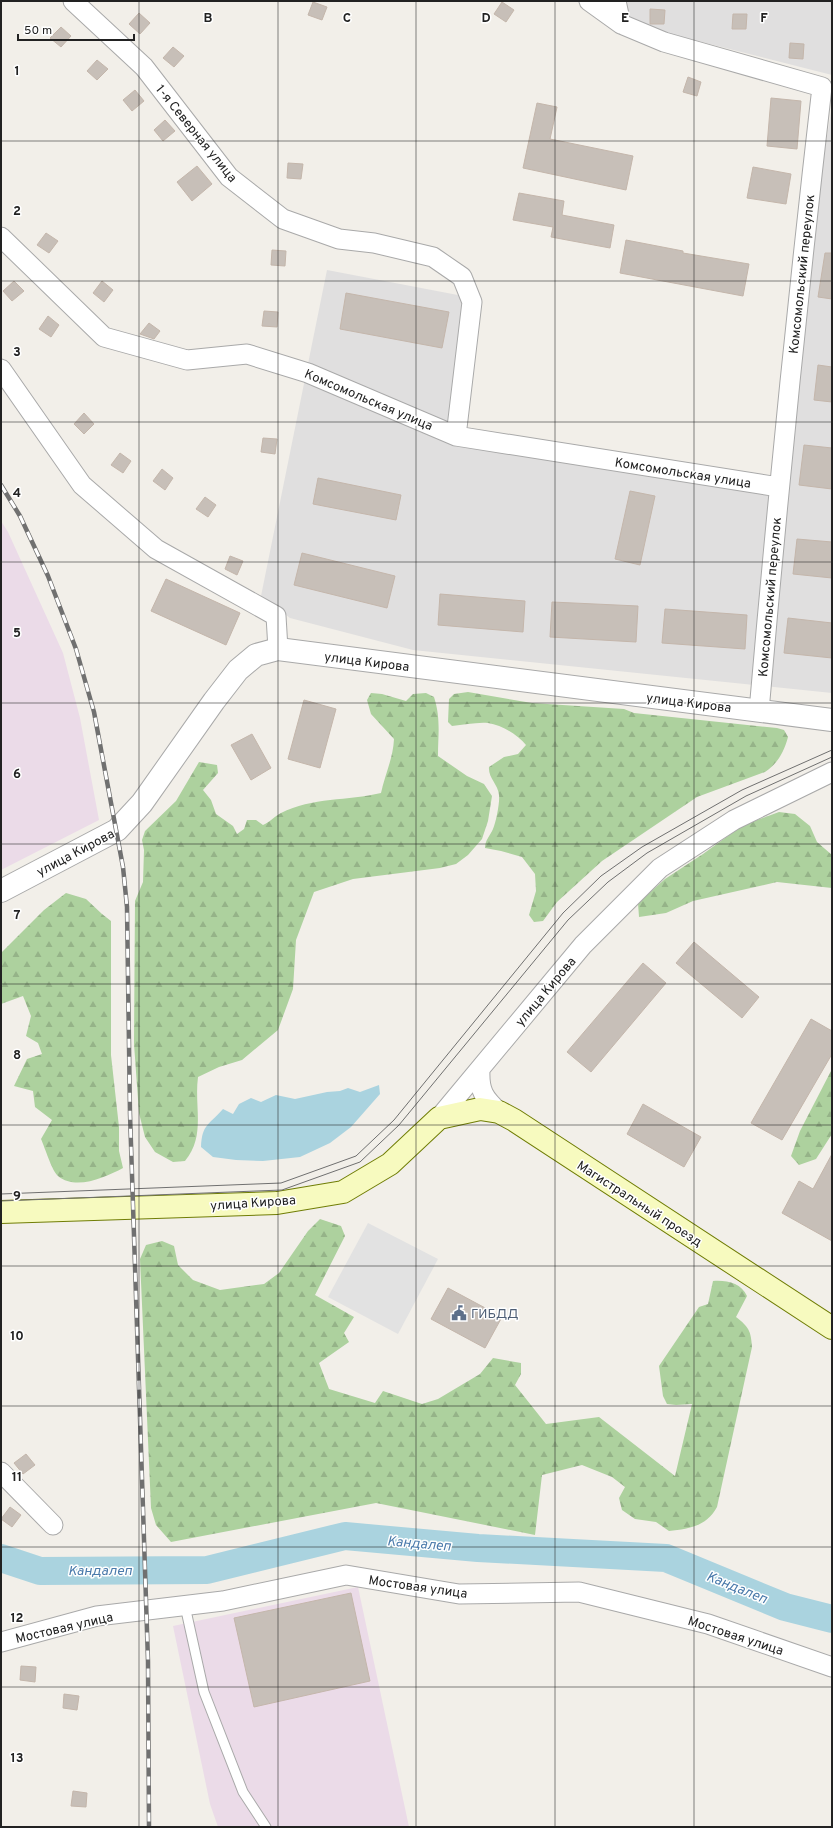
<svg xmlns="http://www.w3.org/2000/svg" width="833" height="1828" font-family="Overpass,sans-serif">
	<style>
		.residential { fill: #e0dfdf }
		.industrial { fill: #ebdbe8 }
		.forest { fill: url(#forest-firs) }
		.parking { fill: #e2e2e2 }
		.water { fill: #aad3df }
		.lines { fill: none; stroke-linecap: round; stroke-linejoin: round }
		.river { stroke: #aad3df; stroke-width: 28 }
		.building { fill: #c7bfb8; stroke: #c4b6ab }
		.service-casing { stroke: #a9a9a9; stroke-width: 11 }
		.minor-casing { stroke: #a9a9a9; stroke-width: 21 }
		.tertiary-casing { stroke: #a9a9a9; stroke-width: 24 }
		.secondary-casing { stroke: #707d05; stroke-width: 24 }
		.service { stroke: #fff; stroke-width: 9 }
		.minor { stroke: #fff; stroke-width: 19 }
		.tertiary { stroke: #fff; stroke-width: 22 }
		.secondary { stroke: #f7fabf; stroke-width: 22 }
		.tram { stroke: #707070; stroke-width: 1 }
		.rail-casing { stroke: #707070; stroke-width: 4.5 }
		.rail { stroke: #fff; stroke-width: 3; stroke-dasharray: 9; stroke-linecap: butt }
		.grid { fill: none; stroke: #222; stroke-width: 1; stroke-opacity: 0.55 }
		.labels { text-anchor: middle; stroke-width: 3; stroke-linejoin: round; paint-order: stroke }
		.street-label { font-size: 13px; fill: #222; stroke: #fff }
		.service-label { font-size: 13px; fill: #4e5e75; stroke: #fff; text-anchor: start }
		.water-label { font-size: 14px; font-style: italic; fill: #4a7aab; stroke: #fff }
		.grid-label { font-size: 13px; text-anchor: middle; font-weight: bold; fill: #222; stroke: #fff; stroke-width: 3; stroke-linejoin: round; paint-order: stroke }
	</style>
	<defs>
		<pattern id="forest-firs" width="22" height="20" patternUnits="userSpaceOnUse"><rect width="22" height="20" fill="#add19e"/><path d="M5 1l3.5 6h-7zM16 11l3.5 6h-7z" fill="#95b388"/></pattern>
	</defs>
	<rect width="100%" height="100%" fill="#f2efe9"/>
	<path class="residential" d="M626,1H832V75L631,24Z
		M832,106V693L413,650L290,618L261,596L327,270L463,296L445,442L784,493L806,265Z"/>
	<path class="industrial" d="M1,521L8,532L63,653L80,718L99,820L1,870Z
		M358,1587L409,1827H218L210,1804L173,1626Z"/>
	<path class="forest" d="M468,692L532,703L624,709L634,713L777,728L784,730L788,737C784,752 778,763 765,772L697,797L602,861L557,902L543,921L534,922L529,915L536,891L535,874L522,857L501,851L485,848C485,840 490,836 493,829C496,822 500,802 499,795C498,784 488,778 489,767L504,757L518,754L526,745C518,735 502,725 488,723C477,722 464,725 452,726L448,722L449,699L454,694Z
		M371,693L382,694L406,701L413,694L426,693L434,697C441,719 438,734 438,756L467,776L484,784L492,796L488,821L482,839L468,855L456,864L440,868L353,879L314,892L296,940L293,989L278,1030L242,1060L219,1067L198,1077C194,1107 206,1136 185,1161L173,1162L155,1152L145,1137L139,1113L134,1044L135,901L143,882L144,850L142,840L145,831L176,801L199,762L217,765L218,773L203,790L211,800L216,814L233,826L237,834L244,829L247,820H256L263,825C270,822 275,816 281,813C312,797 348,801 381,793C385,774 393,759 394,739L371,714L367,700Z
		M779,812L795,814L810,826L817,842L832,855V888L777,882L693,901L666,913L639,917L638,903L665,879L703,854L743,825Z
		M66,893L86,899L102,914L111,921V1055L119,1127V1151L123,1168C106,1177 76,1191 58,1176C52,1171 45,1148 41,1139L52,1120L35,1107L33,1091L14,1086L27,1059L42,1054L38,1043L26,1036L31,1016L23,996L1,1004V953L44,910Z
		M832,1069V1134L816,1159L799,1165L791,1156L800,1131Z
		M320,1219L341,1226L345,1236L315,1295L354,1317L344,1333L349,1342L319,1363L329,1389L375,1403L383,1391L422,1404L438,1399L480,1374L493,1358L521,1363V1374L515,1385L546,1424L599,1417L675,1476L692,1404L676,1405L667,1404L663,1396L659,1366L699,1307L708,1304L713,1281C727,1280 741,1283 747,1296L736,1317C749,1327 751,1331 752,1347L717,1507C707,1526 689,1529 669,1531L656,1522L635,1519L622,1510L619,1498L625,1487L612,1477L582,1465L542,1475L535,1535L376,1503L171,1542L156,1525L151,1508L140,1259L146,1245L162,1241L174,1246L178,1265L193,1280L220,1290L264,1284L279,1273L308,1231Z"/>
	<path class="parking" d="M368,1223L438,1259L398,1334L328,1297Z"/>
	<path class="water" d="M379,1085L380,1094L351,1127L330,1143L300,1157L263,1161L236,1160L213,1157L201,1147C202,1124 209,1125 223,1109L233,1114L239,1104L251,1098L261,1102L276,1095L295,1099L327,1092L340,1091L348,1088L360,1092Z"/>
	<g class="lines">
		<path class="river" d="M1,1558L40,1571L207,1570L345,1536L478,1548L666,1558L785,1607L832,1619"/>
	</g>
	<path class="building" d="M313,2L327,7L322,20L308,15Z
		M502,2L514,10L506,22L494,14Z
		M650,9L665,10L664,24H650Z
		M139,13L150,23L140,34L129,24Z
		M733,14H747L746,29H732Z
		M61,27L71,36L61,47L50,38Z
		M790,43L804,44L803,59L789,58Z
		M173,47L184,56L174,67L163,58Z
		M97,60L108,69L97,80L87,71Z
		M688,77L701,82L697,96L683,92Z
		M135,90L144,101L132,111L123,100Z
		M771,98L801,101L797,149L767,146Z
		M537,103L557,107L550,139L633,156L626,190L523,168Z
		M165,120L175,131L163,141L154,130Z
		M288,163L303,164L301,179L287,178Z
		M197,166L212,184L192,201L177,182Z
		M753,167L791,174L786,204L747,198Z
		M519,193L564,201L562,215L614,225L610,248L551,237L553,227L513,220Z
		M46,233L58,241L49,253L37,245Z
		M626,240L683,251V253L749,264L743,296L620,273Z
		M272,250L286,251L285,266L271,265Z
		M825,253H832V299L818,297Z
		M14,281L24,291L12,301L3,291Z
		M102,281L113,290L104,302L93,293Z
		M346,293L449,312L442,348L340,329Z
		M264,311L278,312L277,327L262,326Z
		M48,316L59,325L51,337L39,329Z
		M149,323L160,331L154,339L140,334Z
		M818,365L832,367V402L814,400Z
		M84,413L94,424L84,434L74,424Z
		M263,438L277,439L275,454L261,452Z
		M804,445L832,448V489L799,485Z
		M120,453L131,461L123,473L111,465Z
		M162,469L173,478L165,490L153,481Z
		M318,478L401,495L396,520L313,504Z
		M630,491L655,496L640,565L615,559Z
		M205,497L216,505L208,517L196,509Z
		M797,539L832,542V578L793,574Z
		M302,553L395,576L387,608L294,585Z
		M230,556L243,561L237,575L225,569Z
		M166,579L240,613L226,645L151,611Z
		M440,594L525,601L523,632L438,625Z
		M552,602L638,606L636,642L550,637Z
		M665,609L747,615L745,649L662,643Z
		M788,618L832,623V658L784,653Z
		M304,700L336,709L320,768L288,759Z
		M252,734L271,768L251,780L231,745Z
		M694,942L759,997L742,1018L676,963Z
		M643,963L666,983L591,1072L567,1052Z
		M811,1019L832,1031V1054L782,1140L751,1123Z
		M643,1104L701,1137L684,1167L627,1134Z
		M832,1154V1241L782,1213L799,1181L813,1189Z
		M448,1288L502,1317L485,1348L431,1319Z
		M26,1454L35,1465L23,1474L14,1463Z
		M10,1507L21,1515L12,1527L1,1519Z
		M351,1593L370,1681L254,1707L234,1618Z
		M21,1666L36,1667L35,1682L20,1680Z
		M64,1694L79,1696L77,1710L63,1708Z
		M73,1791L87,1793L86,1807L71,1806Z"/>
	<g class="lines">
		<g class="service-casing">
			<path id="service" d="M185,1606L204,1692L243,1792L266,1827"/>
		</g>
		<g class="minor-casing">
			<path id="minor" d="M73,1L144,67L229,177L283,219L339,239L374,243L433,257L462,277L472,302L456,436
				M589,1L621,24L664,42L822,87C798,295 777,503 759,711
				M616,1L621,24
				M1,237L104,337L187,360L247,354L308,373L456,436L779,487
				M1,369L82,485L156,549L276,616L278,649
				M480,1070C479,1091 484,1098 499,1112
				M439,1118L583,945L660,868L734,820L832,772
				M1,1472L53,1525
				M1,1642L97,1616L223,1601L346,1575L459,1594L579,1592L708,1624L832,1667"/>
		</g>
		<g class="tertiary-casing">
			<path id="tertiary" d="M1,891L117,830L142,803L214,701L238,670L256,655L278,649L832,720"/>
		</g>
		<g class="secondary-casing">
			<path id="secondary" d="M1,1212L277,1203L343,1192L390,1164L439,1118L480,1109L499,1112L514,1120L832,1328"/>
		</g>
		<use href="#service" class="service"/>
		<use href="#minor" class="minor"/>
		<use href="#tertiary" class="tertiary"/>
		<use href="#secondary" class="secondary"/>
		<path class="tram" d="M1,1194L281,1183L356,1156L394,1120L563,913L601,876L642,847L742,790L832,750
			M1,1201L282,1190L360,1162L399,1125L568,920L608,882L647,853L746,796L832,757"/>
		<g class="rail-casing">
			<path id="rail" d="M1,485L20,516L48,576L76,649L94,712L123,867L127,907L130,1114L148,1661L149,1827"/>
		</g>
		<use href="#rail" class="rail"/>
	</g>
	<path class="grid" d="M139,1V1827M278,1V1827M416,1V1827M555,1V1827M694,1V1827M1,141H832M1,281H832M1,422H832M1,562H832M1,703H832M1,844H832M1,984H832M1,1125H832M1,1266H832M1,1406H832M1,1547H832M1,1687H832"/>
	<defs>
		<g id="civic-bare" transform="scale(1.2)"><path d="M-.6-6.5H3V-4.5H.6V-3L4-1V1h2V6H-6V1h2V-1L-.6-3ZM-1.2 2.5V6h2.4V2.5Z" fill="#5c6f8a" stroke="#fff" stroke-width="2.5" paint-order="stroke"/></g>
	</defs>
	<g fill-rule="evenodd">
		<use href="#civic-bare" x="459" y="1313"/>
	</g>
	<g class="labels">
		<g class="street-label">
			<text transform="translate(197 133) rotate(51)" y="5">1-я Северная улица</text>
			<text transform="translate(801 274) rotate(-84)" y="5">Комсомольский переулок</text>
			<text transform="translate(369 399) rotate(23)" y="5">Комсомольская улица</text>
			<text transform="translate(683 472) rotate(9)" y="5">Комсомольская улица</text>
			<text transform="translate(769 597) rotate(-85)" y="5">Комсомольский переулок</text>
			<text transform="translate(367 661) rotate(7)" y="5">улица Кирова</text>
			<text transform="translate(689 702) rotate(7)" y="5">улица Кирова</text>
			<text transform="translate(75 852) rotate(-28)" y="5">улица Кирова</text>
			<text transform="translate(545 991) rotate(-50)" y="5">улица Кирова</text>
			<text transform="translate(253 1202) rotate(-4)" y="5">улица Кирова</text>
			<text transform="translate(640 1203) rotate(33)" y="5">Магистральный проезд</text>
			<text transform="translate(418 1586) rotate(8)" y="5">Мостовая улица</text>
			<text transform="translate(64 1627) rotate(-13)" y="5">Мостовая улица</text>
			<text transform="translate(736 1635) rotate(18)" y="5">Мостовая улица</text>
		</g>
		<g class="service-label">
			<text x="471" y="1318">ГИБДД</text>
		</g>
		<g class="water-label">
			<text transform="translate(419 1543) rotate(5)" y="5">Кандалеп</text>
			<text x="100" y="1575">Кандалеп</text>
			<text transform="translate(737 1587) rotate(22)" y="5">Кандалеп</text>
		</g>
	</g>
	<g class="grid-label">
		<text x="208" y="22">B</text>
		<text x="347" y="22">C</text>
		<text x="486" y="22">D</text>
		<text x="625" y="22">E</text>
		<text x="764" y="22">F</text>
		<text x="17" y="75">1</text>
		<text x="17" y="215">2</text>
		<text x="17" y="356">3</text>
		<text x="17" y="497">4</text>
		<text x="17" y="637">5</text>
		<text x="17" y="778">6</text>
		<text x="17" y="919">7</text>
		<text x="17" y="1059">8</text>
		<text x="17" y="1200">9</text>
		<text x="17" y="1340">10</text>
		<text x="17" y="1481">11</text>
		<text x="17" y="1622">12</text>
		<text x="17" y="1762">13</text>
	</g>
	<rect width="833" height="1828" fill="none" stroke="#222222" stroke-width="4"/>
	<path d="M18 34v6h116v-6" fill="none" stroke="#222222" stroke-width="2"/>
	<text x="24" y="34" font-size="12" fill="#222222" stroke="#ffffff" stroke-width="3" paint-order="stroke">50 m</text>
</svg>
